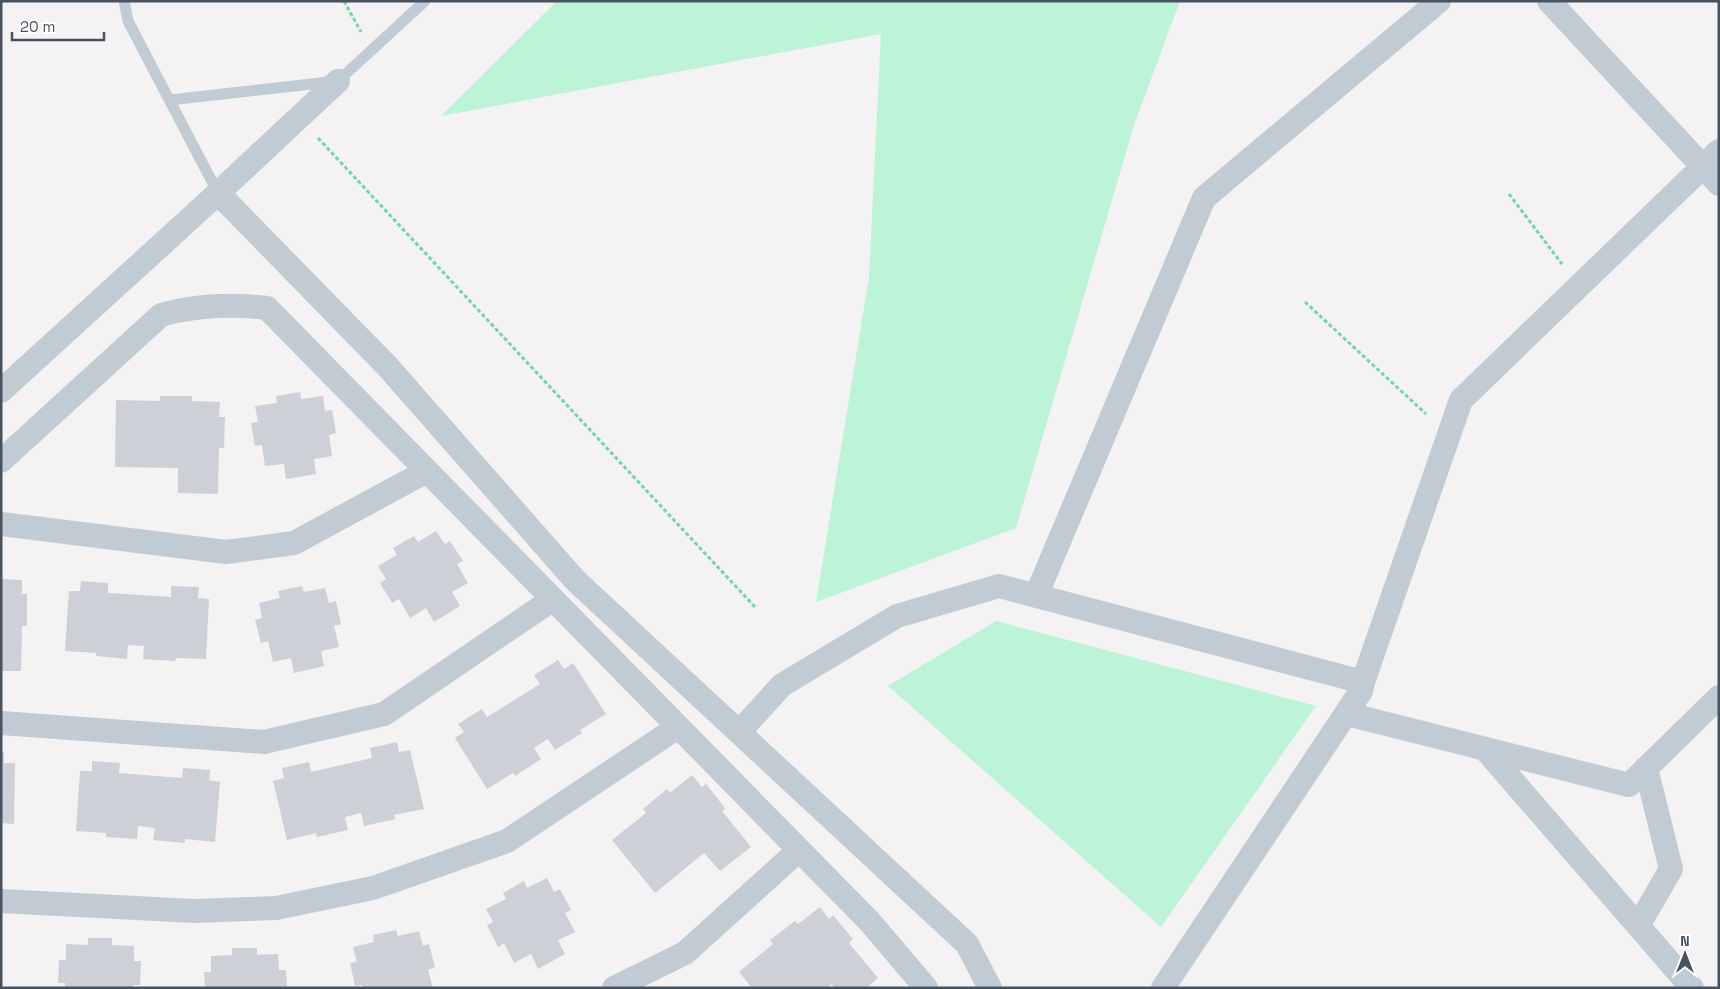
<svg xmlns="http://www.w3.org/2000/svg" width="1720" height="989" font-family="'Space Grotesk',sans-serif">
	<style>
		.green { fill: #bdf4d7 }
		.building { fill: #cdd0d6 }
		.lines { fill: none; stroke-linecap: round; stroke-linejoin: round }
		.path { stroke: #72d6ac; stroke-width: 3; stroke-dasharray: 4 2.5; stroke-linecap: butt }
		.service { stroke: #c1cbd4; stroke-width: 11 }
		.minor { stroke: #c1cbd4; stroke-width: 24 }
	</style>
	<rect width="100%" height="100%" fill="#f4f2f2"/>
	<path class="green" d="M557,1H1180L1134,125L1016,528L816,602L869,277L881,34L441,116Z
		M996,621L1316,706L1161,927L888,686Z"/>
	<path class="building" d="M300,392L301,399L323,396L325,411L332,410L336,433L329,435L332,456L314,459L316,474L286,479L284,464L265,466L262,445L255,446L251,423L258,422L255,406L277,403L276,396Z
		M160,396H192V401L220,402L219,417H225L224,448H219L218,494L178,493V468L115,467L116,400L160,401Z
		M436,531L445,544L450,541L463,561L457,564L468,583L452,592L460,606L434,622L426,608L410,618L399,599L392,603L380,583L386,579L378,566L397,555L393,548L414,536L418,542Z
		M1,579L22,580V594H27V626H22L21,671H1Z
		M81,581L108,583V593L171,597V586L199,587L198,598L209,599L206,659L176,658L175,661L143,659L144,646L128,645L127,659L96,656V653L65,651L69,591H80Z
		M302,586L304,592L325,588L329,603L336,601L341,624L334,626L339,647L321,651L324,666L294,673L291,658L273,662L268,641L261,643L255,620L262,618L259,603L280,598L278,591Z
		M558,660L564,669L573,663L606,714L580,730L582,733L555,750L548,739L534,748L541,759L515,776L513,773L487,789L455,738L464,732L458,724L482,709L487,717L540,684L534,675Z
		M397,742L399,752L410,750L424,809L394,815L395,819L364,826L361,813L345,817L348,830L317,837L316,833L287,840L273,781L284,778L282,768L309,762L311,772L372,758L370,748Z
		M1,752H4V763H15L14,824L1,823Z
		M92,761L120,763L119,773L182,778L183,768L210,770L209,780L220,782L215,842L185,839V843L153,840L155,828L138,826L137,839L106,837V833L76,831L80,771H92Z
		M692,775L702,787L706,784L725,808L722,811L751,847L720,871L704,853L655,893L612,840L646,813L643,809L667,789L670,793Z
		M547,878L554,892L560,889L571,910L565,913L575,932L558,940L565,954L538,969L531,954L514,963L504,943L498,947L487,925L493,922L486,909L506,899L503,893L524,881L527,888Z
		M820,907L829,919L833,915L853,939L849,943L878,978L866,988H834L832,984L827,988H752L739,972L773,944L770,940L795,921L798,924Z
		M396,930L398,936L419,931L423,946L429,944L435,967L428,970L433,988H363L362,985L355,986L350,963L357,962L353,947L374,942L373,935Z
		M88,938H112V945L134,946V961H141L140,985H133V988H65V983H58L59,960H66V944L88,945Z
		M232,948H257V955L278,954L279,970H286L287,988H205L204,972H211V956L232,955Z"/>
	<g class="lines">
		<path class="path" d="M344,1L361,32
			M318,138L755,607
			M1509,194L1562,264
			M1305,302L1426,414"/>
		<path class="service" d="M124,1L128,21L218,193
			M170,100L338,81L425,1"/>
		<path class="minor" d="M1549,1L1719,184
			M218,193L388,367L575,580L967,944L990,988
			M1,391L218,193L338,81
			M1,461L161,315C196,305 232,304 267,308L870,922L926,988
			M1,524L226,552L294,543L427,471
			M1036,596L1204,198L1439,1
			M1347,714L1629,785L1719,697
			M1,723L264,742L384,714L553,599
			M739,732L782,685L897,616L999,586L1363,682
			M1485,749L1692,988
			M1,901L194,911L276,908L373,888L507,841L678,727
			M1638,926L1671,869L1646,768
			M614,988L685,953L799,850
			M1163,988L1361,691L1363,682L1461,400L1719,151"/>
	</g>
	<rect width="1720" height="989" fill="none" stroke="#475361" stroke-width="5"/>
	<g transform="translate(1685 954)" stroke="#ffffff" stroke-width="4" paint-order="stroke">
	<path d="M0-4L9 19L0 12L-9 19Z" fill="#475361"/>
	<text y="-8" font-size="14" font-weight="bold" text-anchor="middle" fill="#475361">N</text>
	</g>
	<path d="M12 32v8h92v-8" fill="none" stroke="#475361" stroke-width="2.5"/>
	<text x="20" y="32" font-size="15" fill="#475361" stroke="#ffffff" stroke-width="4" paint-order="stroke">20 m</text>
</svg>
